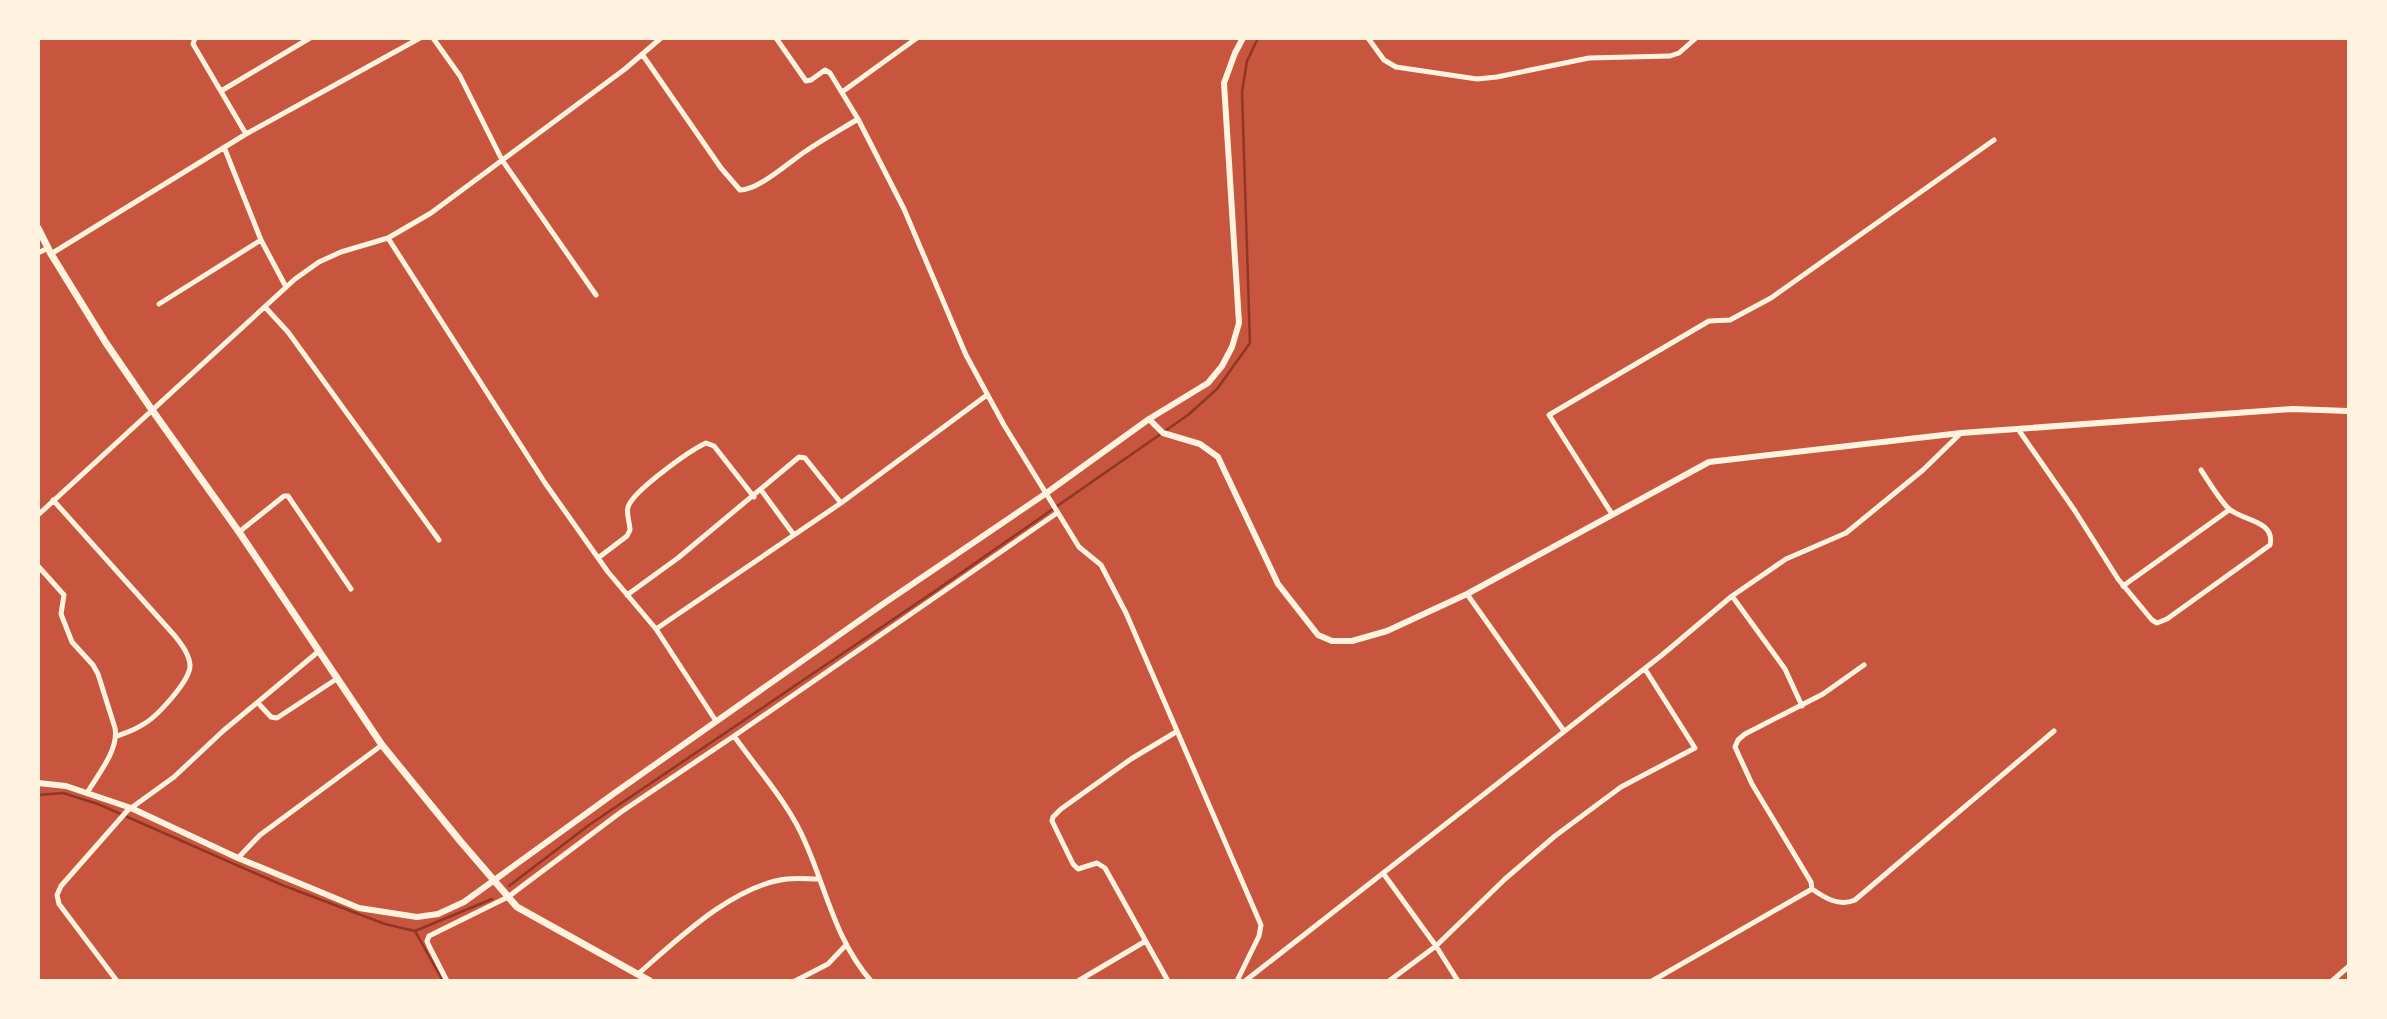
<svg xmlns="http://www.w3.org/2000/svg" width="2387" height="1019" font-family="'Archivo Narrow',sans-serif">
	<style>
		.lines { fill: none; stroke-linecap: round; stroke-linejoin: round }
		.stream { stroke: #8f3625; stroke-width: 2.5 }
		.minor { stroke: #fff3e0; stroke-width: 5 }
		.tertiary { stroke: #fff3e0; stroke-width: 6 }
		.secondary { stroke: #fff3e0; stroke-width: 7 }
	</style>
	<rect width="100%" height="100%" fill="#c8553d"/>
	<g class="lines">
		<path class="stream" d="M38,795L63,793L98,804L282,885L385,924L415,931L492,899
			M509,886L589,825L938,589L1188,415L1217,389L1250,343L1242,92L1247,61L1258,38
			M415,931L443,981"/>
		<path class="minor" d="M195,38L193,44L196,49L246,134
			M433,38L460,76L502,160L596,295
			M776,38L806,81L811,80L825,70L830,73L858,119L904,209L966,355L1004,425L1079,547L1101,565L1126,613L1261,925L1259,936L1237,981
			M1368,38L1384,60L1396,67L1477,79L1497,77L1589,58L1670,56L1679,53L1696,38
			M642,54L721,168L740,190C759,190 789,162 806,151C822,140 840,130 858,119
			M221,91L310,38
			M842,92L917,38
			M224,147L261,240
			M388,238L545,483L608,572L656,629L716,721
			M38,253L48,248
			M51,254L246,134L420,38
			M159,304L261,240L286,287
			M265,307L288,332L439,540
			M2018,429L2075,511L2118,579L2152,620L2157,623L2167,619L2270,545C2276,519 2239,521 2227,507C2217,496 2209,482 2201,470
			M761,490L794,535
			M53,500L175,636C182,645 189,654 190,665C191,680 156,718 142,725C135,730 125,733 117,736
			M1612,514L1549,415L1709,321L1730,320L1771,298L1994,140
			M38,515L295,279L319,262L341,252L388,238L431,213L625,69L661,38
			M239,532L284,496H288L351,589
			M598,558L627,536L630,530C630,522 626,515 628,507C633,491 689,451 706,443L714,446L754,497
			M38,566L64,595L61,614L72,642L93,665L98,674L115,728C119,750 98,774 87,793
			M2123,586L2229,510
			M1467,594L1564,731
			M627,595L678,558L799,457L805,458L841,503
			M1732,596L1785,669L1802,706
			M656,629L841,503L987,395
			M258,703L271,717L277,718L338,678
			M734,736C759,771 790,805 806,844C827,892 836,941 871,981
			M238,858L260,835L382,745
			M1383,873L1436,946L1458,981
			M1812,889C1825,898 1839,907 1855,900L2054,731
			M638,974C677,940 733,885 787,879C797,878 809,879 819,879
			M117,981L59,904L57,895L61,886L127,811L174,777L223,731L319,651
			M447,981L429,946L427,941L429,936L508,897L621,812L734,736L1057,513
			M795,981L828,964L846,945
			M1078,981L1144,942
			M1168,981L1105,868L1097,863L1078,869L1073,864L1052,821L1053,817L1061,809L1131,759L1176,732
			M1245,981L1662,655L1732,596L1786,559L1846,533L1923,470L1961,433
			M1389,981L1436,946L1505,879L1555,836L1621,787L1695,748L1645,669
			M1652,981L1812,889L1811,882L1752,784L1735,747L1738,740L1745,734L1823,694L1864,665
			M2332,981L2348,967"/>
		<path class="tertiary" d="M1149,419L1163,433L1200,444L1218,457L1278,584L1318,635L1332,641H1352L1387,631L1467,594L1709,462L1961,433L2293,409L2348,411
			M38,783L66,786L131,808L238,858L359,908L417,917L438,914L464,902L616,792L883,604L1045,494L1149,419L1208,383L1222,366L1232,347L1239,323L1224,83L1235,53L1243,38"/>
		<path class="secondary" d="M38,228L51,254L106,343L152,410L239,532L382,745L461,842L517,907L650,981"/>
	</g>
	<rect width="2387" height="1019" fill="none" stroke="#fff3e0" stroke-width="80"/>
</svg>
